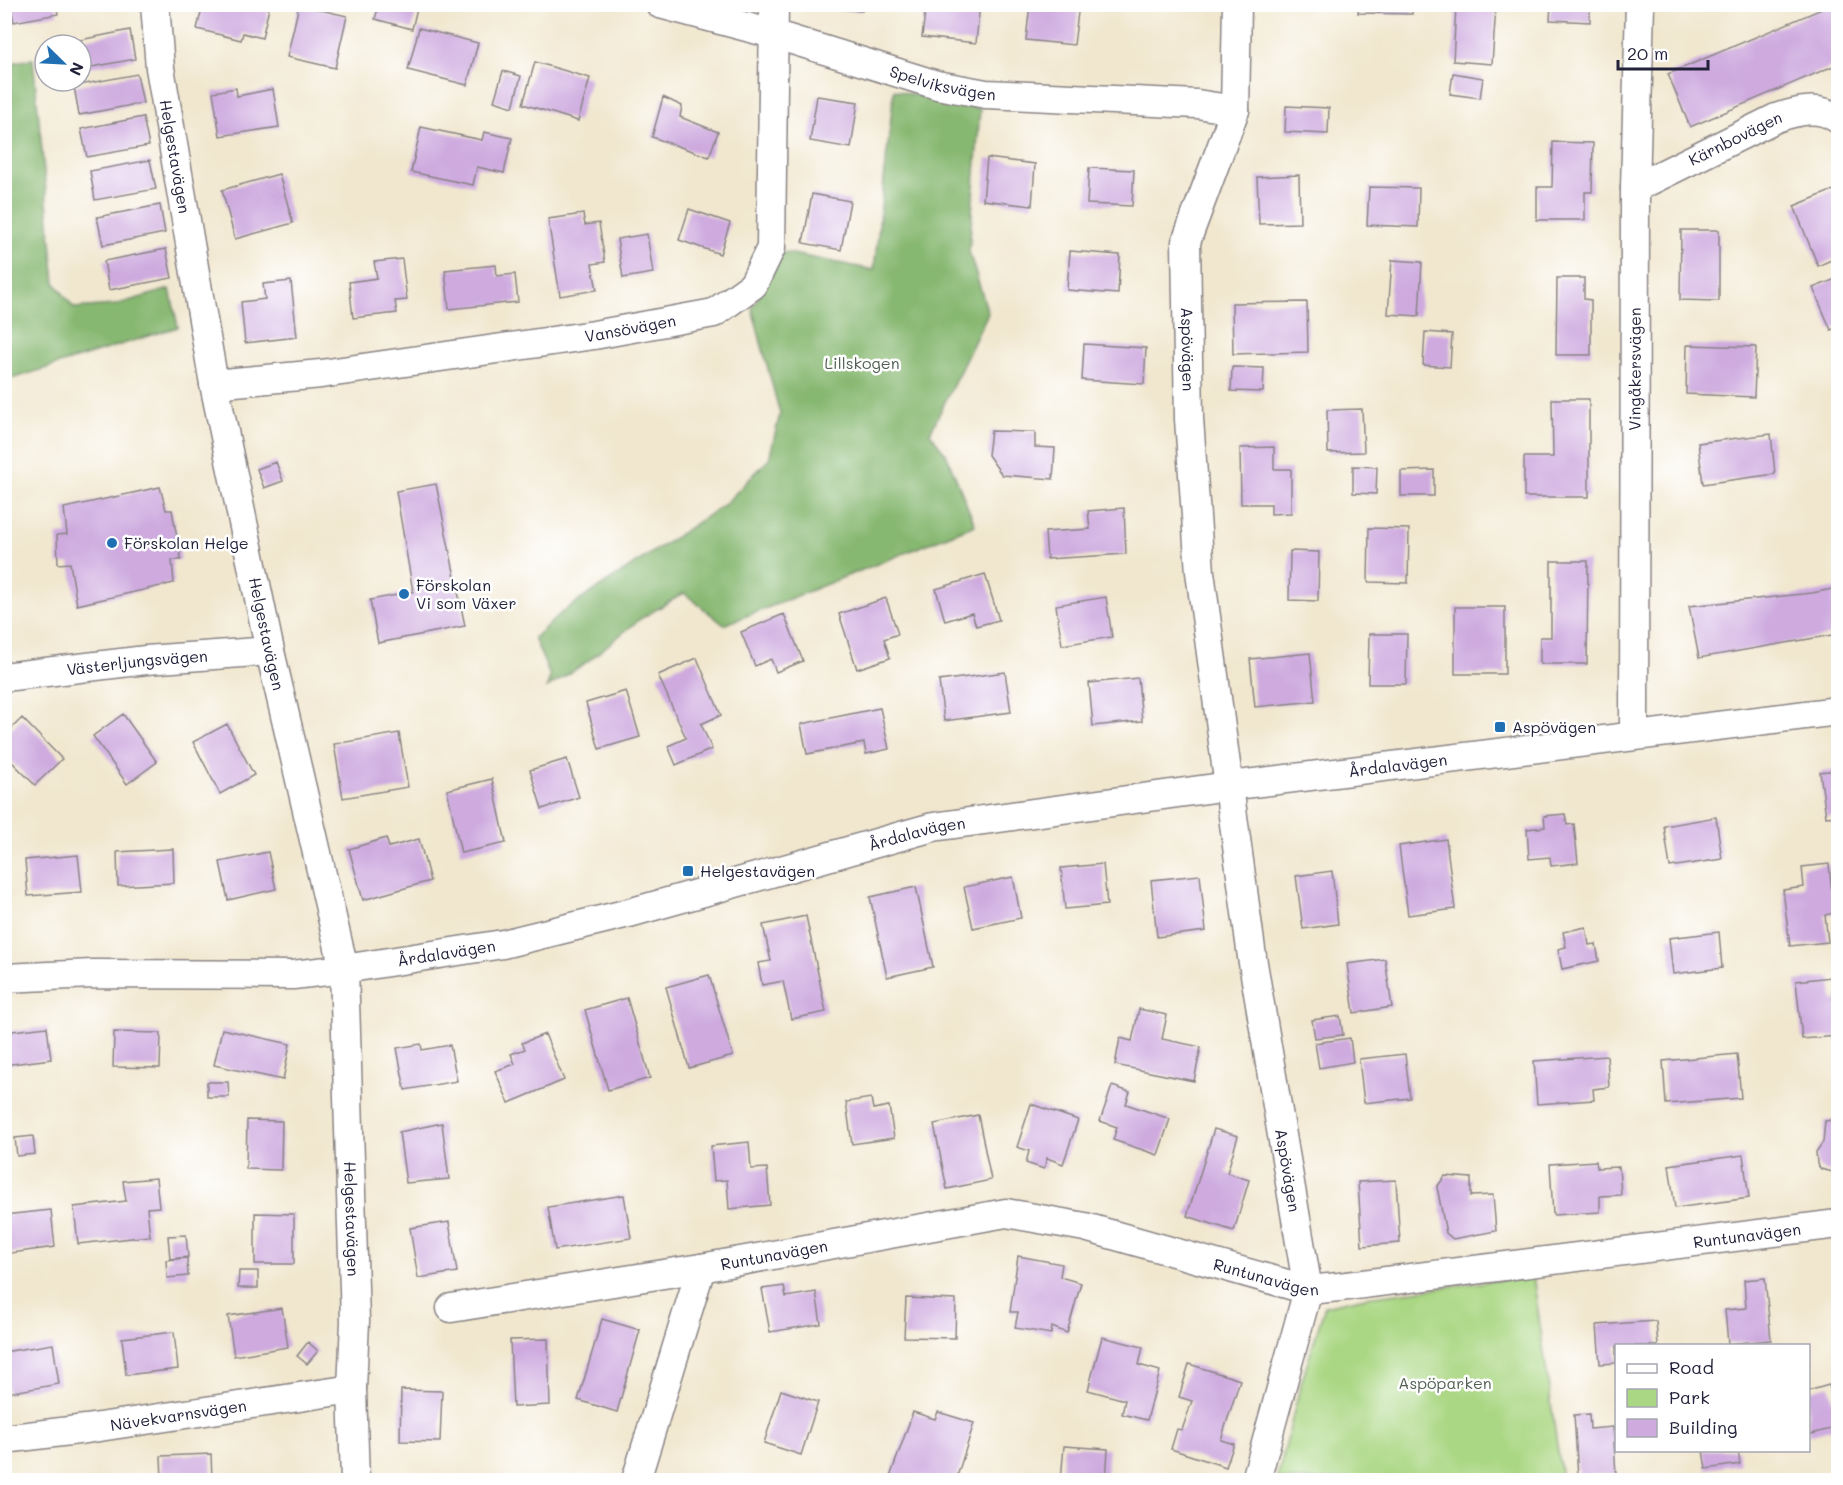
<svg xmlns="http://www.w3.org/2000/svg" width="1843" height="1485" font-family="Mali,sans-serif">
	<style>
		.green { fill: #aad783; stroke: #667c5f; stroke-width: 1.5 }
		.forest { fill: #87b871; stroke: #546d56; stroke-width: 1.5 }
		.building { fill: #ceaadf }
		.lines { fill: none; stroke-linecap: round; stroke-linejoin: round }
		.minor-casing { stroke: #8a8485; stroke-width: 31 }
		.minor { stroke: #fff; stroke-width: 28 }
		.poi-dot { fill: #1f6fb2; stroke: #fff; stroke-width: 2 }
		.labels { text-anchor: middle; stroke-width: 5; stroke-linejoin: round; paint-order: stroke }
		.street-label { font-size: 16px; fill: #22223b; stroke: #fff }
		.park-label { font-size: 16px; fill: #526154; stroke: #fff }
		.poi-label { font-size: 16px; fill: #22223b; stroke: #fff; text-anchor: start }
	</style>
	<rect width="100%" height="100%" fill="#fff"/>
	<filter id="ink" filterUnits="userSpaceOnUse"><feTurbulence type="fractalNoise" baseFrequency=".0167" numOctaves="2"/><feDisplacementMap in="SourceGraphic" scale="12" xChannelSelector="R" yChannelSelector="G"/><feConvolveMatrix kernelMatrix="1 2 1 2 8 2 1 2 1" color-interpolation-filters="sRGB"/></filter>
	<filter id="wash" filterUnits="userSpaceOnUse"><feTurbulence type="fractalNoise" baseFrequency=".008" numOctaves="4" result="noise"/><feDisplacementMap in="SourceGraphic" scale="24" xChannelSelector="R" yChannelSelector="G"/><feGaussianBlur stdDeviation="1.35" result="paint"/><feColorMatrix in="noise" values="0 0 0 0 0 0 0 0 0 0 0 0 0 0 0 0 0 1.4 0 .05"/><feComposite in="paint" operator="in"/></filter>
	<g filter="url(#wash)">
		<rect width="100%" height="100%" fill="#f1e7cf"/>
		<path class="green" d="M1533,1276L1562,1480H1277L1300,1387L1325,1306L1366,1297Z"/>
		<path class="forest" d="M33,59L55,283L74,308L115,305L170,289L178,327L5,381V64Z
			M894,90L980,109L969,252L988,313L930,433L946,454L975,525L724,625L684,593L640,619L587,662L547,688L550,676L534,638L562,612L724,505L769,459L780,414L752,308L783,252L874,270Z"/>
		<g id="blocks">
			<path class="building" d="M10,4H56L58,14L14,22Z
				M203,4L226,10L227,4H270L262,38L243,33L241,40L197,29Z
				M379,4H418L412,29L375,19Z
				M926,4H980L976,43L922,37Z
				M1030,4H1079L1074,45L1026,40Z
				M1359,4H1412V14L1358,13Z
				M1551,4H1590V22L1550,20Z
				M1819,4H1838V64L1690,127L1668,74L1822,9Z
				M299,5L347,16L335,68L287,57Z
				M824,5H863L862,11L824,8Z
				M1456,6L1496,7L1492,64L1453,61Z
				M419,28L478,43L467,85L408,70Z
				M130,30L135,59L81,69V45H65V43Z
				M535,62L590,78L578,121L523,104Z
				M503,71L521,76L513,107L494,101Z
				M1453,73L1483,78L1480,98L1450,94Z
				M137,74L143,103L79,115L74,86Z
				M236,88L237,96L273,89L279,127L220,136L213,92Z
				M817,96L858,102L851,148L810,141Z
				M663,97L682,106L680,117L718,132L709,157L652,137Z
				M1286,106L1329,108L1328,134L1285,132Z
				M143,117L149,146L87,157L81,129Z
				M421,127L482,140L484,132L512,138L504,173L477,167L473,185L411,172Z
				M1553,142L1593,143L1592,192H1585V220H1537V187H1552Z
				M987,158L1035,164L1032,206L983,200Z
				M150,160L156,189L95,200L90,171Z
				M1089,168L1134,170L1132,206L1087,204Z
				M279,174L293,223L235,239L222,190Z
				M1299,175L1300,223L1259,224L1257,177Z
				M1369,187L1419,188L1418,227L1367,225Z
				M1836,189L1838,196V235L1835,236L1838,245V257L1818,266L1794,206Z
				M812,194L850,201L841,250L803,243Z
				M160,205L165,233L103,245L97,217Z
				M689,209L730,223L720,254L679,240Z
				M583,214L585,225L599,223L605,262L592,264L597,290L560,296L548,219Z
				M1681,230H1719V301L1680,300Z
				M647,234L653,273L623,278L617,239Z
				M166,249L172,278L109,290L104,261Z
				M1070,251L1120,255L1118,294L1067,290Z
				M402,259L407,300L395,301L397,313L353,318L349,282L377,278L374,262Z
				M1392,260L1422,262L1419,316L1388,314Z
				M496,265L497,276L515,274L518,302L449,309L445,270Z
				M1557,278H1584V299L1591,300V355H1556Z
				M1838,278V327L1831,330L1813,288Z
				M291,281L297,337L245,343L241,302L265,299L263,284Z
				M1307,302L1308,352L1233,354L1232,303Z
				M1425,332L1452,334L1450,367L1423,365Z
				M1084,344L1146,348L1144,384L1082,380Z
				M1687,345L1756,347L1754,397L1686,394Z
				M1232,367L1264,368L1263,392L1231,391Z
				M1552,399H1589V497H1524V457H1553Z
				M1362,409L1364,452L1328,453L1327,410Z
				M991,431L1035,432V447L1055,448L1053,479L1002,475L988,455Z
				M1771,434L1775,474L1703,484L1698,443Z
				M1274,447V469H1291V513L1271,514V504H1241L1240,448Z
				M276,462L283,481L264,488L257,469Z
				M1353,466L1377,467L1376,494L1353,493Z
				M1434,470V496H1401V471Z
				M436,484L465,626L378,643L370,600L413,592L396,491Z
				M160,487L166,510H172L181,560H172L174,583L77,605L70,563L58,564L57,535L67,534L64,508Z
				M1124,508L1126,554L1047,559L1045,532L1090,529L1088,511Z
				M1369,528L1409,529L1408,583L1368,582Z
				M1290,551L1319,552L1318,601L1289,600Z
				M1551,561H1588L1587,664H1540V637H1551Z
				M985,574L999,620L976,626L972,613L945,621L936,589Z
				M1838,588V634L1699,658L1689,606L1812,593Z
				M1106,597L1112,637L1062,645L1056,605Z
				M886,598L898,634L884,639L890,658L857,669L839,614Z
				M1455,607H1505V674H1455Z
				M784,614L803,661L776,672L771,659L755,666L741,632Z
				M1369,634H1407L1406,684H1368Z
				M1310,653L1315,701L1255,707L1250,659Z
				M697,658L721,715L701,724L712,749L676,765L668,746L686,738L658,675Z
				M1005,672L1011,712L944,721L939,681Z
				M1138,678L1142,721L1093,726L1089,683Z
				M626,691L640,737L599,749L586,703Z
				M880,708L889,749L866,754L864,743L807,754L801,724Z
				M123,714L157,762L127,784L93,736Z
				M22,718L62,759L35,785L4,754V736Z
				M227,724L254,775L220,794L193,742Z
				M399,733L408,787L343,798L334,744Z
				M567,759L579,797L542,809L530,770Z
				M1838,770V816L1826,817L1820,772Z
				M492,779L506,843L461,853L447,790Z
				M1565,814L1567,825L1574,824L1578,863L1551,866L1550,857L1529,859L1527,829L1545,827L1544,816Z
				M1716,817L1722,859L1670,867L1664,826Z
				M386,838L389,847L419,839L430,881L363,900L349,849Z
				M1446,839L1455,909L1408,915L1399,846Z
				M173,849L174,883L118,886L117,852Z
				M268,852L276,889L228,900L220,862Z
				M78,855L82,892L28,896L25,860Z
				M1103,864L1107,905L1065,909L1061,868Z
				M1829,864L1834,913L1825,915L1828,942L1790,946L1783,890L1804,887L1802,867Z
				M1332,871L1338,924L1303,929L1296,876Z
				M1200,875L1206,931L1157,937L1151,880Z
				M1013,877L1021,918L973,928L964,887Z
				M916,887L933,967L887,977L870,897Z
				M806,916L826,1012L791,1019L783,981L762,985L758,963L771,961L763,925Z
				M1586,927L1589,945L1596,944L1599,961L1562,969L1558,949L1566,947L1563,932Z
				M1719,932L1722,968L1673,974L1669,938Z
				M1385,959L1392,1007L1354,1013L1347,964Z
				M709,975L733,1056L689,1068L666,987Z
				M1831,977L1833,1000L1838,999V1036L1802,1039L1796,981Z
				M627,998L650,1078L608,1090L585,1010Z
				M1139,1009L1167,1015L1162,1039L1201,1047L1194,1081L1115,1065L1120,1038L1132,1041Z
				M1340,1016L1343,1035L1315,1038L1312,1020Z
				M47,1027L51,1059L4,1065V1032Z
				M222,1029L290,1044L283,1080L214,1065Z
				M114,1032L161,1033L160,1068L113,1067Z
				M545,1034L564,1080L509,1103L495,1071L515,1064L511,1054L525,1049L522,1043Z
				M1350,1038L1353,1062L1319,1068L1315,1043Z
				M421,1044L422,1050L450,1045L457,1081L405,1090L397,1048Z
				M1405,1054L1410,1098L1364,1103L1359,1059Z
				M1737,1054L1741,1098L1666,1104L1663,1061Z
				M1607,1056L1609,1087L1593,1089L1594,1100L1537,1104L1534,1061Z
				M207,1082H228L229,1097H207Z
				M1112,1086L1130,1092L1126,1104L1170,1119L1158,1155L1113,1140L1117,1127L1100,1121Z
				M871,1098L873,1109L889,1106L894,1138L852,1144L846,1102Z
				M1031,1104L1078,1120L1063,1164L1047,1158L1044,1169L1026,1163L1029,1151L1017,1147Z
				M978,1115L991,1180L947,1189L934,1124Z
				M1838,1119V1187H1834L1833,1172L1821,1169L1817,1164L1816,1152L1823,1142L1825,1121Z
				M247,1120L282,1121L281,1170L246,1169Z
				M442,1123L449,1179L406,1183L399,1132Z
				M1214,1129L1238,1136L1227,1173L1249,1180L1234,1231L1187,1216Z
				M33,1136L35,1154L17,1156L15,1138Z
				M749,1142L751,1169L767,1168L770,1205L729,1209L727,1180L714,1181L711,1146Z
				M1743,1155L1749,1198L1675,1208L1669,1165Z
				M1596,1161L1597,1168L1619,1167L1621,1195L1600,1196V1212L1553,1215L1550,1164Z
				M1445,1176L1471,1178V1196L1493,1195L1496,1231L1453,1239L1446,1233L1437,1187Z
				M156,1178L159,1207L147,1208L150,1236L78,1244L74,1207L126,1201L123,1181Z
				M1396,1180L1400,1243L1362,1246L1358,1182Z
				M624,1195L631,1238L555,1250L548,1207Z
				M51,1210L55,1247L4,1254V1215Z
				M255,1213L294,1214V1264H255Z
				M449,1222L457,1272L418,1278L410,1228Z
				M186,1235L188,1257L170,1259L168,1236Z
				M1018,1256L1062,1264L1060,1277L1081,1283L1067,1333L1052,1327L1051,1334L1015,1328L1018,1312H1010Z
				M187,1258L188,1276L167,1278L166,1260Z
				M239,1271H258V1288H238Z
				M1765,1278L1771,1340L1728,1344L1725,1310L1746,1308L1744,1280Z
				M784,1286L786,1297L816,1292L821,1324L770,1332L762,1289Z
				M906,1298L956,1300L955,1338L904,1337Z
				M282,1308L288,1347L234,1356L228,1316Z
				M602,1319L640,1330L617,1412L578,1400Z
				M1656,1321L1658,1346H1616V1363L1600,1364L1597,1325Z
				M174,1332L178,1369L126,1375L122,1338Z
				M1102,1337L1143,1347L1139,1365L1160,1371L1147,1420L1122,1414L1125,1400L1088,1390Z
				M548,1339L550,1405L513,1407L510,1340Z
				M308,1342L318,1351L307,1364L297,1356Z
				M53,1344L59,1384L8,1393L4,1371V1352Z
				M1189,1364L1240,1380L1221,1440L1234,1444L1226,1467L1171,1449L1177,1429L1182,1430L1192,1401L1179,1397Z
				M1829,1385L1838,1418V1427L1808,1435V1391Z
				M401,1390L442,1391L440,1442L400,1441Z
				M781,1390L818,1402L801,1455L764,1443Z
				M913,1412L935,1419L938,1412L974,1423L956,1480H889Z
				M1589,1414L1590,1429L1613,1427L1616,1474L1578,1476L1574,1415Z
				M1064,1446L1108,1449L1106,1480L1086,1478L1085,1480H1061Z
				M1703,1450H1738L1740,1464L1706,1469Z
				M211,1454L212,1480H162L161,1456Z"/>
		</g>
	</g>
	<g filter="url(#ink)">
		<use href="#blocks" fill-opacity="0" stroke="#8a8485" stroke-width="1.5"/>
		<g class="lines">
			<g class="minor-casing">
				<g id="minor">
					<path id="s1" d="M155,4L160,68L214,384L270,651L344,969L355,1321L352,1389L355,1480"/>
					<path id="s2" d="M660,4L773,34L937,85L986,94L1197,104L1235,110"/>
					<path id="s3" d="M1237,4L1235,110L1186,242L1189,419L1200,572L1252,957L1308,1290L1256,1480"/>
					<path id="s4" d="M1635,188L1776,118C1797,111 1819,105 1838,119"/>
					<path id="s5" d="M214,384L321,374L594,335L714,313L753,285L771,248L774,4"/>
					<path id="s6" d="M4,677L146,660L270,651"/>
					<path id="s7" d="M1634,735L1635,188L1640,4"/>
					<path id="s8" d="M4,978L93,974L293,975L344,969L503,944L629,913L933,827L1229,786L1838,711"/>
					<path d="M451,1308L701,1268"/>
					<path id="s9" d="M4,1439L86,1429L352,1389"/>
					<path id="s10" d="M636,1480L701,1268L1006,1213L1085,1227L1308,1290L1339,1287L1838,1224"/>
				</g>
			</g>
			<use href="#minor" class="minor"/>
		</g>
	</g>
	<g class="poi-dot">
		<circle cx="112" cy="543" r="6"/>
		<circle cx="404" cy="594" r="6"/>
		<rect x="1494" y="721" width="12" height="12" rx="3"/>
		<rect x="682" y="865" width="12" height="12" rx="3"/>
	</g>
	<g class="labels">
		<g class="street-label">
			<text dy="6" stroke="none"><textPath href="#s2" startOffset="294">Spelviksvägen</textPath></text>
			<text dy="6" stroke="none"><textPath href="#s4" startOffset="112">Kärnbovägen</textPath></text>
			<text dy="6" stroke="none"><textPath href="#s1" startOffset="154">Helgestavägen</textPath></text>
			<text dy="6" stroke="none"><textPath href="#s5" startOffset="420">Vansövägen</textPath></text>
			<text dy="6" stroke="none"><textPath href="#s3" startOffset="354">Aspövägen</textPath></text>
			<text dy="6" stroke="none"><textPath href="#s7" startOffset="366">Vingåkersvägen</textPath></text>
			<text dy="6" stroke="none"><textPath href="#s1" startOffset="640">Helgestavägen</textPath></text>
			<text dy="6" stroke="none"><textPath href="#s6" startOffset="134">Västerljungsvägen</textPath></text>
			<text dy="6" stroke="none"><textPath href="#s8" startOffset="1416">Årdalavägen</textPath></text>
			<text dy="6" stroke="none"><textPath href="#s8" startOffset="930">Årdalavägen</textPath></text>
			<text dy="6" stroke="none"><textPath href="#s8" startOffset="444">Årdalavägen</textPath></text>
			<text dy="6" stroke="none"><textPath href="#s3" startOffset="1182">Aspövägen</textPath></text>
			<text dy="6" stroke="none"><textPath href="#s1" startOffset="1234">Helgestavägen</textPath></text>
			<text dy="6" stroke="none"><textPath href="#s10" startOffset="1286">Runtunavägen</textPath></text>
			<text dy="6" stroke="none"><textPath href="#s10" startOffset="296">Runtunavägen</textPath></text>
			<text dy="6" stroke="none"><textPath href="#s10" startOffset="800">Runtunavägen</textPath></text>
			<text dy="6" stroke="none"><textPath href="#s9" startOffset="176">Nävekvarnsvägen</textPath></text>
		</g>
		<g class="park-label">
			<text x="862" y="369">Lillskogen</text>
			<text x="1445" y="1389">Aspöparken</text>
		</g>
		<g class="poi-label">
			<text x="124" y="549">Förskolan Helge</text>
			<text x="416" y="591">Förskolan<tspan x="416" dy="18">Vi som Växer</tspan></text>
			<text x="1512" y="733">Aspövägen</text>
			<text x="700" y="877">Helgestavägen</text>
		</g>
	</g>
	<rect width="1843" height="1485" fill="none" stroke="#fff" stroke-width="24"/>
	<rect x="1615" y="1344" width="195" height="108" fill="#ffffff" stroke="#a7a7b1" stroke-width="1.5"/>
	<rect x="1627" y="1364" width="30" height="9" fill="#ffffff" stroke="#a7a7b1" stroke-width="1.5"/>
	<text x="1669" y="1374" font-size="18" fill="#22223b">Road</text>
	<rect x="1627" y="1389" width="30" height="18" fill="#aad783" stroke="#a7a7b1" stroke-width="1.5"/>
	<text x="1669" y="1404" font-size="18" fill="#22223b">Park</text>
	<rect x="1627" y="1419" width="30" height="18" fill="#ceaadf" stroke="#a7a7b1" stroke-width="1.5"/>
	<text x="1669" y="1434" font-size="18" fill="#22223b">Building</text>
	<g transform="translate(63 63) rotate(114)"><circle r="28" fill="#ffffff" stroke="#a7a7b1" stroke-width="1.5"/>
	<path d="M0-4.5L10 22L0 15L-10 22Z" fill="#1f6fb2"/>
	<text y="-9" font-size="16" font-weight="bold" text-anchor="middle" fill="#22223b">N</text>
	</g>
	<path d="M1618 60v9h90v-9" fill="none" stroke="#22223b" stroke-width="3"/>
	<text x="1627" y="60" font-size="18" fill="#22223b" stroke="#ffffff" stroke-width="4.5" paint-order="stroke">20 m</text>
</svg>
